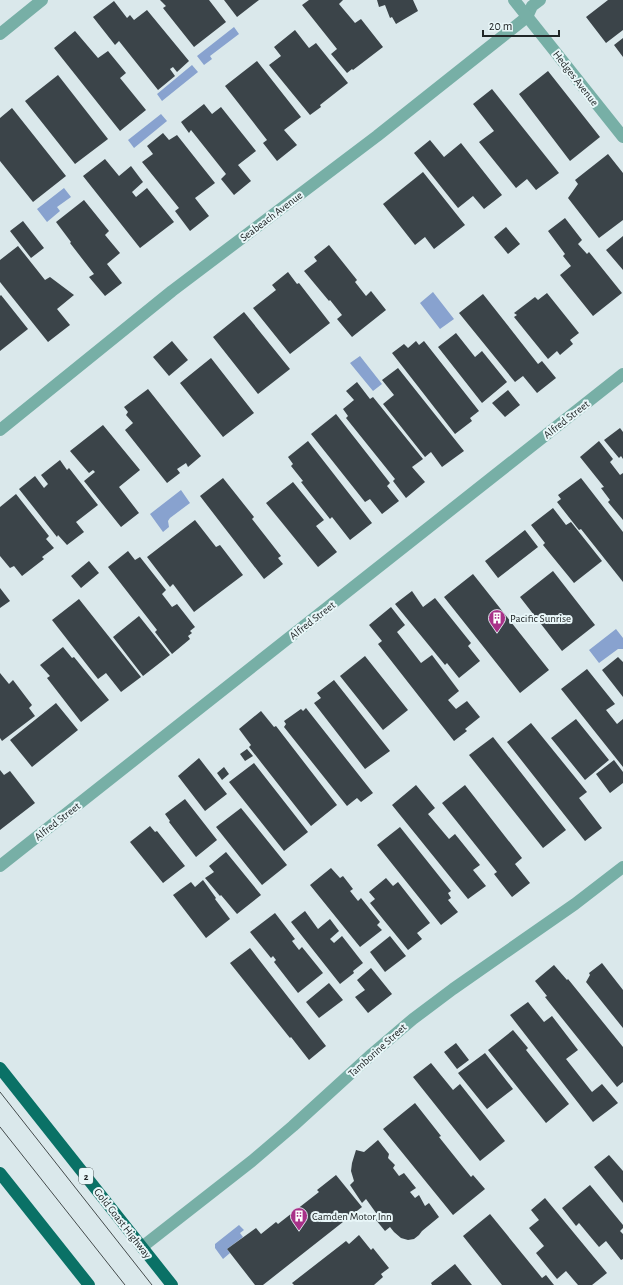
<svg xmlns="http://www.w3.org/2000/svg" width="623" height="1285" font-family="'Alegreya Sans',sans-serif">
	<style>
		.water { fill: #88a2cf }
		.building { fill: #3b4449 }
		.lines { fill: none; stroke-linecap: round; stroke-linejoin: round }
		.minor { stroke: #77afa6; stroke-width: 12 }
		.tertiary { stroke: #77afa6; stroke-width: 12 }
		.trunk { stroke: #0a7166; stroke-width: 12 }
		.tram { stroke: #444b4c; stroke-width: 1 }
		.labels { text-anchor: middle; stroke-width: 4; stroke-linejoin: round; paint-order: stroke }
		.shield { fill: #e8f6f8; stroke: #5d6466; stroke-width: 1 }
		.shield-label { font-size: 10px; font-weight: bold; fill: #212627 }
		.street-label { font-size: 11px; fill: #212627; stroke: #e8f6f8 }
		.poi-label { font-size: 11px; fill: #212627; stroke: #e8f6f8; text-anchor: start }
	</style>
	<rect width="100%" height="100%" fill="#dae8eb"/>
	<path class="water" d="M234,27L239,34L210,56L212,59L204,65L197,56Z
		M192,65L198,72L162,101L157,94Z
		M161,114L167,121L134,148L128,140Z
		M64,188L71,197L57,207L60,211L47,222L37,209Z
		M433,292L454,319L440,329L420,303Z
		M360,356L382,384L373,391L350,363Z
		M181,490L190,503L170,518L168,521L169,527L163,532L150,514Z
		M616,629L623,638V649H618L599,663L589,650Z
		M239,1225L244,1230L240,1233L243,1237L227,1249L230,1253L223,1259L215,1248V1244Z"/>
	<path class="building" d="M160,0H209L226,22L194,47L163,8L166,6Z
		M224,0H259L237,17Z
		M309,0H343L339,4L355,23L361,19L383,47L353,70L352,69L347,73L331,54L337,49L302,5Z
		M377,0H413L418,11L396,24L392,17L390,18L385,5L379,7Z
		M608,0H623V30L606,43L586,17Z
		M114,1L127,18L130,15L134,20L147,10L189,61L177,72L173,67L170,69L175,76L158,90L119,41L115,45L93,17Z
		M295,30L309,48L316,43L348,83L320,105L321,107L310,115L269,65L281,56L274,47Z
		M75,31L98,58L108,51L126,73L120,78L146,110L120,131L54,48Z
		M623,38V57L614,45Z
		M257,61L301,117L284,130L297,145L277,161L263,143L267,140L225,86Z
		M548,71L600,137L570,161L519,94Z
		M58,75L108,139L75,164L25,101Z
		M492,89L559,173L536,190L527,179L516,188L479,142L494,131L473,104Z
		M204,104L212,114L221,107L256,151L238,165L251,181L234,195L221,179L226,174L191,130L189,133L181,122Z
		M12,108L66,176L33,202L0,161V118Z
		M163,133L169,140L177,135L215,183L195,198L209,216L190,231L175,211L179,208L142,162L153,154L147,146Z
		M430,140L444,157L461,143L502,195L484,209L473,196L458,208L414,153Z
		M608,154L623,173V220L599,238L568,198L578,184L575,180Z
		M105,159L119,176L131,166L143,182L132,192L136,197L147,188L174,222L140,248L83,176Z
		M423,172L465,225L434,249L425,237L415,245L383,204Z
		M84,200L109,231L105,235L120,253L107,264L122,283L105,296L89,277L94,274L70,243L71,242L56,222Z
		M565,218L582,240L578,244L587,254L589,252L622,293L593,316L560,275L571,266L563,256L565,254L548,231Z
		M23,221L44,248L31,258L10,231Z
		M506,227L520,244L508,254L494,237Z
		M623,236V270L606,250Z
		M329,245L357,280L355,282L366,296L371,291L386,310L352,337L337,319L342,315L330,300L329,301L304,271L317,261L314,257Z
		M18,246L45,280L50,277L74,295L57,309L70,325L48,342L0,282V260Z
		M288,272L297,284L299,283L330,323L290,354L253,308L276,290L272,285Z
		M547,293L579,333L570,340L573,344L560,355L557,351L548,359L514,317L517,315L514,313L535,297L538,300Z
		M483,294L538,364L542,361L556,378L537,393L523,376L515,382L459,313Z
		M1,295L28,329L0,351V296Z
		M244,312L290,369L258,394L213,337Z
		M456,333L475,357L482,351L507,382L482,403L438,347Z
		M172,341L188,360L169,376L153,357Z
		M416,341L419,345L424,341L479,411L470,418L472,421L455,434L392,353L404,344L408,348Z
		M211,358L254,413L223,437L180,383Z
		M398,368L464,451L442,467L431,452L425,457L383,404L394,395L382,380Z
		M357,382L370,399L373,397L423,459L412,467L425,482L406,498L393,481L395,479L346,418L348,416L343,409L354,400L346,391Z
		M148,389L201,456L188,467L186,463L177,469L180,473L167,483L125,430L133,423L126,415L128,412L124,407Z
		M508,390L520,405L505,417L492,403Z
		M336,414L390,483L387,486L399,501L382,514L370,499L365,502L311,434Z
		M103,425L140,470L119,487L139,513L121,527L84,481L95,472L93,470L89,473L70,451Z
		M620,428L623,432V459L621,456L619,458L604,440Z
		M308,441L372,523L350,540L332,517L330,519L301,482L303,481L291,466L293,464L288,457Z
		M599,441L613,459L610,462L620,475L623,473V520L608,502L610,500L601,488L604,487L580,457Z
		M60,460L67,470L69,468L98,505L76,522L84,532L67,545L58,535L57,537L19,489L35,476L44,488L48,484L41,475Z
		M223,478L254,517L252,519L281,556L278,558L283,564L264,579L200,496Z
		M581,478L623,532V582L581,529L579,530L557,502L561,499L558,495Z
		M293,482L324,520L316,526L337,552L318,567L266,503Z
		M16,494L49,536L46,539L54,548L42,557L44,559L22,576L14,566L10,568L0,556V507Z
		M553,508L566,525L571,522L602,561L574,583L543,545L545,543L531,525Z
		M195,520L216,547L220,545L243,575L194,612L173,584L170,587L147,557Z
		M525,530L538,547L498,578L485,561Z
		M128,551L135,560L140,557L166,590L162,594L172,607L177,604L195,627L190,631L192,633L188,636L190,639L172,654L155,632L157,630L108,567Z
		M89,561L99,573L81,588L71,576Z
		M553,571L595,625L562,651L520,597Z
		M473,574L549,670L520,693L444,597Z
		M0,588L10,601L0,608Z
		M412,591L423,607L435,598L471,643L468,646L480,661L459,678L447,663L445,665L395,604Z
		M79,599L141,677L121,692L106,673L98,679L52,620Z
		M391,607L405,625L397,632L421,663L432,655L459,691L448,700L456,709L467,701L480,717L465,729L467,731L454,741L378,644L382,641L369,625Z
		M139,616L170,655L143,676L113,637Z
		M63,647L72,658L74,657L109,700L81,722L47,678L50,676L40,665Z
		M365,656L408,710L383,730L340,676Z
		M618,657L623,662V697L602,670Z
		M587,669L615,704L606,710L617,724L623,719V767L561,689Z
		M0,673L9,684L13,680L32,705L29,708L35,716L2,741L0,738Z
		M334,680L390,751L365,769L314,703L321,698L317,693Z
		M56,703L78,730L32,767L10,740Z
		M306,708L373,793L361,802L357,798L347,806L284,727L286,724L284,721L301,709L303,711Z
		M261,711L274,727L276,726L337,805L311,826L249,747L251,745L239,729Z
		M576,719L609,760L585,780L551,738Z
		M531,723L587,792L579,798L602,828L585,841L507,742Z
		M493,737L566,830L543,848L469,755Z
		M247,749L253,756L245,761L240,754Z
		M199,758L227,794L205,811L178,776Z
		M614,760L623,772V783L610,793L596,774Z
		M254,763L308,832L284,851L229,782Z
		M224,767L229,774L222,780L217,773Z
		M0,770L4,775L10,771L35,803L0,830Z
		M416,785L435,808L428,814L449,839L455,834L480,865L473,870L486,886L468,899L392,805Z
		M465,785L522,858L515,864L530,883L512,897L494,874L497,872L442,803Z
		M185,799L217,840L196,857L169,822L170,821L165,814Z
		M241,808L287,865L262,885L216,827Z
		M150,826L155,832L157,831L185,866L163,883L130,842Z
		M400,827L451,891L448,893L451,898L448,900L458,912L441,925L377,845Z
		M226,852L261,895L237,914L221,895L220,896L205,878L214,872L209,866Z
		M331,868L340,878L343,876L353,889L350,891L358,901L361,898L380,922L377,925L382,930L360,947L310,885Z
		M386,878L393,886L398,882L430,923L417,933L422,939L408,950L370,903L375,899L369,892Z
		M203,880L216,898L215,899L230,919L206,938L173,895L191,882L195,887Z
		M305,911L318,929L330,919L339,931L330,939L334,943L342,936L363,963L353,971L354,973L340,984L291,922Z
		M275,913L295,939L292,941L299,950L302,947L323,973L298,993L274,962L276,960L273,956L271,958L250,932Z
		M390,936L406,956L385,972L370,952Z
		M250,948L326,1046L309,1060L291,1037L290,1038L230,963Z
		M602,963L623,990V1028L586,982L590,975L589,973Z
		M554,965L567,980L568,979L623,1047V1082L617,1087L545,997L547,996L535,981Z
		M371,968L392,994L368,1013L355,997L365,990L357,980Z
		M329,983L343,1000L319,1018L306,1002Z
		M528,1002L544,1022L552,1016L578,1050L566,1059L592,1092L602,1084L618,1103L593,1122L510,1015Z
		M513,1030L528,1048L526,1050L569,1104L546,1123L488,1050Z
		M456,1043L469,1060L457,1069L444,1052Z
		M485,1053L513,1089L487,1109L458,1073Z
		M431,1063L453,1090L460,1084L505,1141L480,1161L413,1077Z
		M415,1103L441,1136L439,1137L471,1177L473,1175L485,1189L453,1215L383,1129Z
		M378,1140L389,1154L388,1158L395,1165L393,1168L399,1176L404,1173L416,1188L410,1192L415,1198L419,1195L425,1206L429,1203L439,1217L422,1231L419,1235L414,1239L408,1240L401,1238L394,1232L390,1227L385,1231L376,1220L379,1217L366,1199L362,1203L350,1185L354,1181L351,1171L352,1163L356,1150L364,1152Z
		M609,1155L623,1171V1203L594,1167Z
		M336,1175L362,1207L263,1285H255L227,1249L256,1228L261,1234L276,1222L278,1224L319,1192L317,1190Z
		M590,1185L623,1225V1228L620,1231L623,1234V1259L621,1260L606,1241L599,1247L579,1223L576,1226L562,1208Z
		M545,1198L607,1273L592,1285H578L566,1271L557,1279L536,1253L544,1246L529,1228L539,1220L531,1210Z
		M490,1214L542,1278L546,1275L554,1285H502L463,1236Z
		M359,1235L371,1250L373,1248L389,1268L381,1274L383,1277L374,1285H294L292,1283L346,1241L349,1244Z
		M455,1264L472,1285H432L431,1283Z"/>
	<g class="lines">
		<path class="minor" d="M0,34L42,0
			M0,430L172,291L377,136L527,17L532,6L540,0
			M0,866L623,374
			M142,1247L252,1161L293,1126L372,1054L413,1019L453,989L575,904L623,867"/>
		<path class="tertiary" d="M514,0L623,137"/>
		<path class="trunk" d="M0,1068L172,1285
			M0,1173L89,1285"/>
		<path class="tram" d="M0,1092L152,1285
			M0,1127L125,1285"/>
	</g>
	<defs>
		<g id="building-pin" transform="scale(0.9)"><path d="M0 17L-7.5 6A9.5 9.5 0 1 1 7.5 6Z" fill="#a83188" stroke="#e8f6f8"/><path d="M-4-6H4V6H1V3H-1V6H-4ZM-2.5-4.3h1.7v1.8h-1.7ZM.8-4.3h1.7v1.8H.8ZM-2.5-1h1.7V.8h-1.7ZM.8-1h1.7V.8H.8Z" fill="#fff"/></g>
	</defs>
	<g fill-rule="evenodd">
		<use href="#building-pin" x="497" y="618"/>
		<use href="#building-pin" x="299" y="1216"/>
	</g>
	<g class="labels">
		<rect class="shield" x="79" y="1168" width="14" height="16" rx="3"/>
		<g class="shield-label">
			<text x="86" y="1180">2</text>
		</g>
		<g class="street-label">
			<text transform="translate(576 78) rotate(52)" y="4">Hedges Avenue</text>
			<text transform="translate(271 216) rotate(-37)" y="4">Seabeach Avenue</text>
			<text transform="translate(566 419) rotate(-38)" y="4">Alfred Street</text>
			<text transform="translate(312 620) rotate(-38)" y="4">Alfred Street</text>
			<text transform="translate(57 821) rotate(-38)" y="4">Alfred Street</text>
			<text transform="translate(377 1050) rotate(-42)" y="4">Tamborine Street</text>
			<text transform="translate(123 1223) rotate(52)" y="4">Gold Coast Highway</text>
		</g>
		<g class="poi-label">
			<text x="510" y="622">Pacific Sunrise</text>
			<text x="312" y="1220">Camden Motor Inn</text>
		</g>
	</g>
	<path d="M483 30v6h76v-6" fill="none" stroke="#212627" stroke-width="2"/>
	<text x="489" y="30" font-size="12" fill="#212627" stroke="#e8f6f8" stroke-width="3" paint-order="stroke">20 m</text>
</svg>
